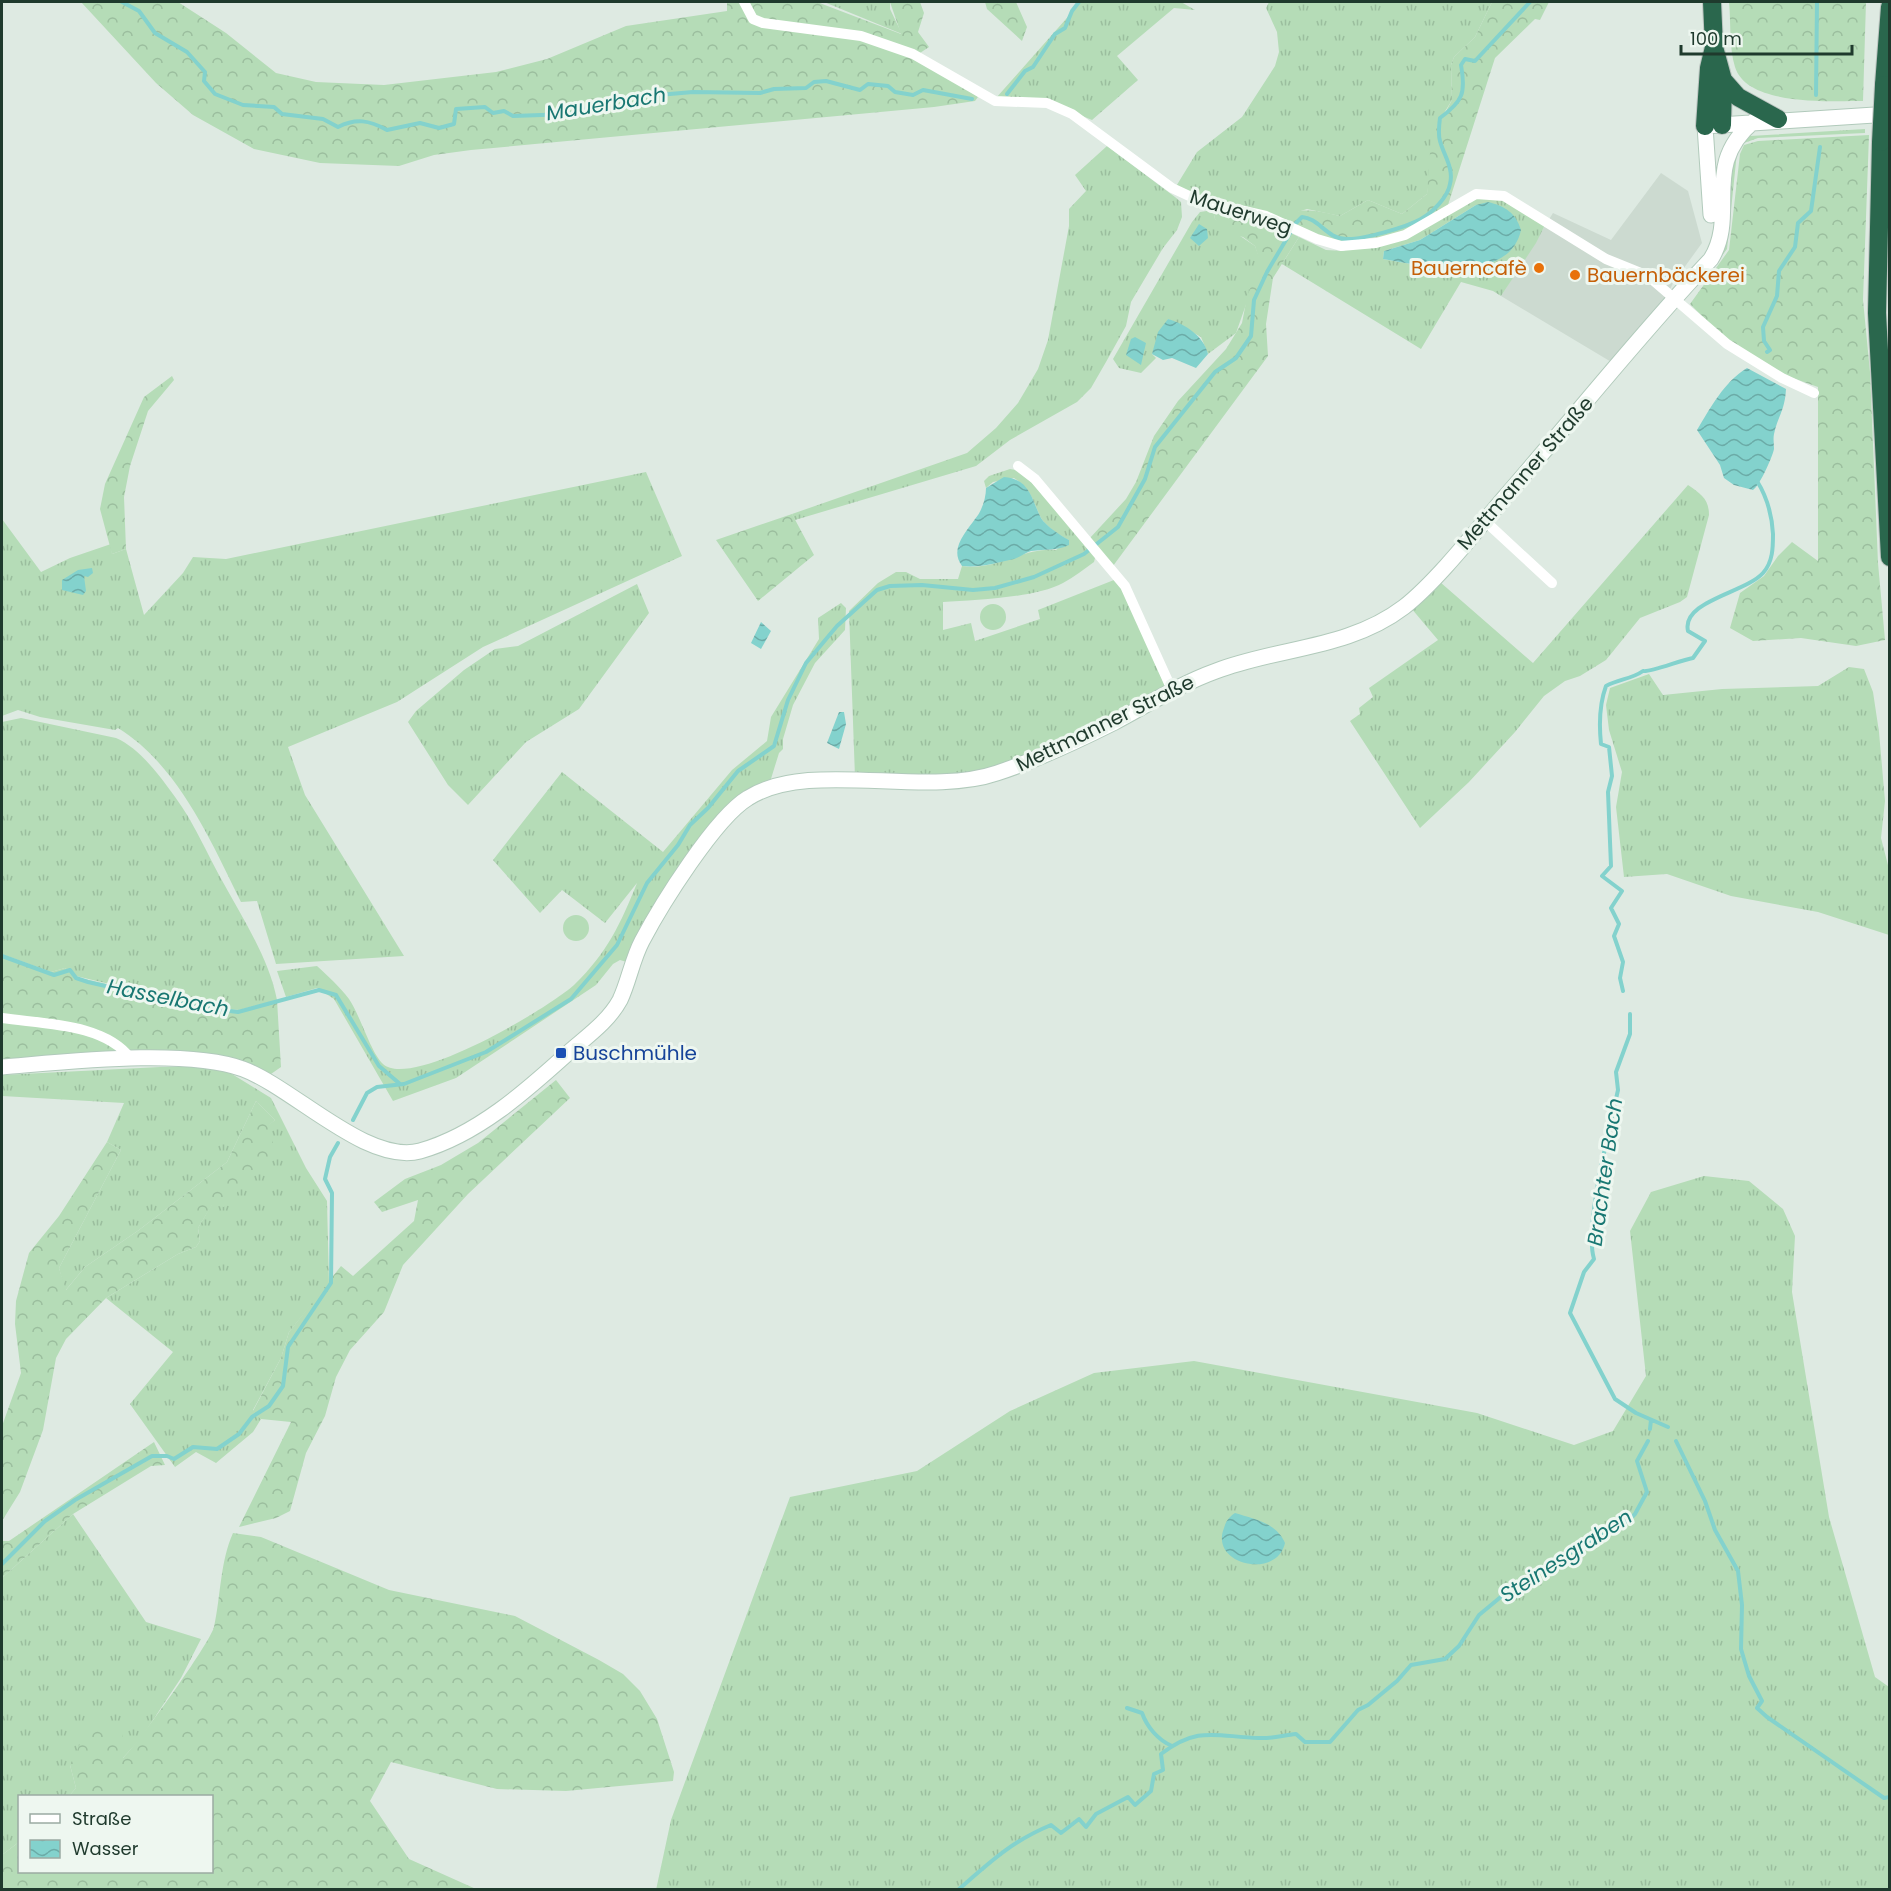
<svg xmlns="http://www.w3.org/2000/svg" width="1891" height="1891" font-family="Poppins,sans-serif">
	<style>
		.built { fill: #ccdad0 }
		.grass { fill: url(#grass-tufts); fill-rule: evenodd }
		.forest { fill: url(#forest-crowns) }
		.pitch { fill: #b5dcb7 }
		.water { fill: url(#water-waves) }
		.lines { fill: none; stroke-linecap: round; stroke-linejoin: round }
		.stream { stroke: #83d2cd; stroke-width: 4 }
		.secondary-casing { stroke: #b1cabb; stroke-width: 17 }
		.highway-casing { stroke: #bcc4c0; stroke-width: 20 }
		.street { stroke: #fff; stroke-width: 10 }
		.secondary { stroke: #fff; stroke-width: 15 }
		.highway { stroke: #2a674d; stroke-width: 18 }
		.highway-bridge-casing { stroke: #bcc4c0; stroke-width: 20; stroke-linecap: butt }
		.highway-bridge { stroke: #2a674d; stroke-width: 18 }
		.food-dot { fill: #e8710a; stroke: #eef7f0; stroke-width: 2 }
		.transit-dot { fill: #1a4fb4; stroke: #eef7f0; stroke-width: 2 }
		.labels { text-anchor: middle; stroke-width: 6; stroke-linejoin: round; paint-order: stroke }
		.street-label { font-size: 20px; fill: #1f3a2d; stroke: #eef7f0 }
		.food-label { font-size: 20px; fill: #c56008; stroke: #eef7f0; text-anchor: end }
		.transit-label { font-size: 20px; fill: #164399; stroke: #eef7f0; text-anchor: start }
		.water-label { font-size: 21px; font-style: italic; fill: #187772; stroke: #eef7f0 }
	</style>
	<defs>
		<pattern id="grass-tufts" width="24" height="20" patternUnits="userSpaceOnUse" patternTransform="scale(1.5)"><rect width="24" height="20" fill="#b5dcb7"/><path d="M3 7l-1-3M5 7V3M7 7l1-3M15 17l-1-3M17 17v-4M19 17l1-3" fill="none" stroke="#9bbe9e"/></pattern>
		<pattern id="forest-crowns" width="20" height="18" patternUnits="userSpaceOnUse" patternTransform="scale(1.5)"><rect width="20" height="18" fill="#b5dcb7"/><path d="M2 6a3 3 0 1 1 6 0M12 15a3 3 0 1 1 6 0" fill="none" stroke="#9bbe9e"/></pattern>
		<pattern id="water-waves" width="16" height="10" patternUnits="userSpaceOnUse" patternTransform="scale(1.5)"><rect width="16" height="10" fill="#83d2cd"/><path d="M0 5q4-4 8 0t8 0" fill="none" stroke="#6baba7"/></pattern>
	</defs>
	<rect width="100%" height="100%" fill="#deeae2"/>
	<path class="built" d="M1661,173L1688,191L1702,243L1673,283L1661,308L1613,363L1501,296L1553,213L1611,240Z"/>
	<path class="grass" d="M824,2H890V9L902,34Z
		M1081,2H1181L1195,10L1174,8L1117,56L1138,80L1092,120L1075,113L996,98Z
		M1269,2H1492L1475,37L1454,57L1451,65L1452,100L1438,123L1427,194L1402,214L1368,200L1340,216L1307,209L1279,218L1203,199L1175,188L1197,152L1242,117L1275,66L1279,52L1277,32L1266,8Z
		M1865,129V133L1758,138L1744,143L1737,152L1727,249L1704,280L1736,149L1750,136Z
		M1107,146L1175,197L1181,202L1182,217L1177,230L1163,248L1131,302L1126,326L1106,362L1091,388L1077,402L1010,440L976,466L795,520L792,514L967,453L996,428L1018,403L1038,369L1048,340L1069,226V209L1086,191L1075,175Z
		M1482,196L1505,200L1545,225L1536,243L1501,296L1493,291L1461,282L1421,349L1282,264L1299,237L1326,250L1343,251ZM1476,205L1478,266L1427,267L1383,259L1384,251L1420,240Z
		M1213,210L1215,219L1255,246L1261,262L1236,333L1208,354L1201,337L1168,319L1152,354L1156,358L1141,373L1119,368L1113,359L1192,222L1200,212Z
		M1010,469L1021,471L1096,554L1094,562C1084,569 1074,577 1063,583C1035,598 976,600 943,602V630L971,623L975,641L1040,619L1038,610L1119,578L1167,690L1108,723L976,775L855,777L849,611L878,583L896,572H906L920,579H958L962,566C996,571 1023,547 1056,550L1069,540C1060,536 1044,525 1040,516C1032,499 1031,489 1014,478L993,482L986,488L984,481L989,476Z
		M646,472L682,556L483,647L397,702L288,747L305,795L404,956L276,964L257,901L241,902C211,841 178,765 118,728L115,730L40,717L18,710L2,716V519L41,572L70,558L111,544L112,554L126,549L144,615L183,573L193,557L226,559Z
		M1688,485C1701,494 1709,499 1709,515L1687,597L1680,602L1640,618L1606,660L1580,676L1565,681L1544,696L1515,732L1469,782L1420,828L1350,721L1360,714L1359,708L1373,697L1369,688L1438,640L1411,608L1440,582L1533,663Z
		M637,584L649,613L579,709L526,742L468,805L448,785L408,722L416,711L464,670L495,649L518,646Z
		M841,603L846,608L845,630L815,663L793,705L783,739V749L779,753L770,782L748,793L630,963L620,960L613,964L596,985L456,1078L393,1101L334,999L317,988L286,997L277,971L317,966C328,976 340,987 349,999C360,1015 371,1053 383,1064C411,1090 551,1007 575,984C607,953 621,923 637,883L605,923L562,890L540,913L493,860L562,772L663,852L732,770L767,741L771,717L819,639L818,618Z
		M1849,667L1864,669L1873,692L1879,732L1885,801L1881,838L1889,869V935L1818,912L1731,896L1667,874L1624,877L1616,807L1622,772L1609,730L1606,705L1610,688L1649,674L1663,695L1722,689L1818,686Z
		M21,718L116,738C142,749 166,784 182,807C196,828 207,853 219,875C240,914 269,957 277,1000L239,1010L201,1006L76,976L65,968L51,972L2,954V722Z
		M160,1067H201L227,1071L271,1098L306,1168L327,1201L329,1283L289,1332L281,1358L253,1410L261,1419L253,1432L216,1463L196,1452L175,1467L130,1404L173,1352L106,1298L178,1254L196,1247L200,1241L198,1228L212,1204L274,1150L267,1126L275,1120L256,1101L227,1162L139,1230L85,1267L65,1291L59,1268L121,1150L107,1142L124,1103L2,1096V1075Z
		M1704,1176L1749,1181L1783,1209L1795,1236L1792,1292L1829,1517L1875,1677L1889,1687V1889L656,1890L671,1820L790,1497L917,1471L1010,1411L1094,1373L1194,1361L1477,1413L1574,1445L1613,1431L1646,1376L1630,1231L1651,1192Z
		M73,1514L146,1622L201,1639L181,1678L141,1738L122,1759L70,1765L76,1788L69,1796H20L19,1842L2,1855V1578Z"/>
	<path class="forest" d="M81,2H178L226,33L276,73L316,82L384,85L496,72L547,59L626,26L727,11V2H817L901,34L890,2H920L924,13L918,32L929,47L917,55L978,97L975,101L934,107L471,150L434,155L399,166L320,163L254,149L193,115L156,83Z
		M985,2H1016L1027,27L1022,41L987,9Z
		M1492,2H1549L1540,20L1535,19L1495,58L1448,205L1419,225L1390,236L1341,241L1320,236L1279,218C1300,206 1318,211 1340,216L1368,200L1402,214L1427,194L1431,139L1452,100L1451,65L1454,57L1475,37Z
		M1729,2H1866L1863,101C1829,101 1747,106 1735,67C1729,48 1731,22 1729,2Z
		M1869,135L1863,300L1870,372L1878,563L1885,640L1856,646L1801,638L1753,641L1730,628L1740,593L1764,576L1778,556L1792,542L1818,561V387L1787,376L1728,342L1690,304L1729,250L1740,154L1744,145L1758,141Z
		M1213,210L1262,219L1299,237L1273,278L1266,324L1268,356L1113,566L1089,539L1126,499L1136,482L1154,436L1178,401L1226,349L1242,323L1247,297L1260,262L1255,246L1243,237L1230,234L1215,219Z
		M172,376L174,380L148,411L130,466L124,497L126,549L112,554L100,509L105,484L144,397Z
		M792,514L814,555L758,601L716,540Z
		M2,954L51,972L65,968L76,977L201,1006L239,1010L277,1000L281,1067L271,1074L246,1063L2,1060Z
		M556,1080L570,1098L468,1194L403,1265L384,1312L350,1350L336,1377L325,1416L306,1453L290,1511L276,1518L239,1527L291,1422L261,1419L253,1411L281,1358L289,1332L341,1266L353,1276L414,1221L418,1200L382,1212L374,1202L405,1179L441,1165L478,1143Z
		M256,1101L275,1120L268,1126L275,1150L224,1207L212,1205L198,1228L200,1241L196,1247L178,1254L106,1298L66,1339L56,1358L43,1430L20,1492L2,1521V1426L21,1373L15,1324L16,1301L29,1253L59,1216L107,1142L121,1150L59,1268L66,1290L85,1267L139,1230L227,1162Z
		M154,1442L165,1465L151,1466L73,1514L2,1578V1541H9Z
		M233,1533L261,1537L389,1590L515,1616L599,1660L623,1674L640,1691L657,1719L674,1772L673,1781L566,1791L497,1789L391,1762L370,1801L409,1859L476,1889H2V1855L19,1842L20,1872H212V1796H69L76,1788L70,1765L87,1729L122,1724L123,1758C137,1745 210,1643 214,1627C221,1595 220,1562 233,1533Z"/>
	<path class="pitch" d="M980 617a13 13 0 1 1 26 0a13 13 0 1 1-26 0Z
		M563 928a13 13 0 1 1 26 0a13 13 0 1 1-26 0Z"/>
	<path class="water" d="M1488,202C1505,206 1516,213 1521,230C1509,285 1422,266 1383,259L1384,251L1420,240L1476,205Z
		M1199,224L1207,229L1208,238L1199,246L1190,238Z
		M1168,319C1185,324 1204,336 1208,354L1196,368L1172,358L1163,360L1152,354L1158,332Z
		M1135,337L1146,343L1141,365L1126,355L1131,339Z
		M1747,368L1786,389C1785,410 1778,416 1774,434C1773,439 1774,444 1774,449C1772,458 1760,485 1753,490L1734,485L1724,478L1720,465L1697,430C1711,407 1724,382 1747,368Z
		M1004,477C1029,479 1031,497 1040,516C1044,525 1060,535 1069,540V545C1056,551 1045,549 1031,551C1025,553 1020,557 1014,559C996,563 980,568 962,566C949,549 966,532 975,519C982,511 986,498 986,488Z
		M92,568L93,573L88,577L84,576L86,591L83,595L62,590V580L78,570Z
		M761,622L771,631L761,649L751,643Z
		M839,712H844L846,724L839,749L827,743Z
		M1235,1513C1254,1519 1277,1523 1285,1543C1277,1580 1209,1565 1224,1528C1226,1521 1229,1517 1235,1513Z"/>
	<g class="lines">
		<path class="stream" d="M122,2L139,11L155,33L187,52L205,72L204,81L215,94L243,105L274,107L282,114L323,119L338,127C356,118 369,120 387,130L420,123L439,128L454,124L456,109L485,107L493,113L504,111L513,116L570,114L612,99L693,92L760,93L774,89L806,88L814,82L826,81L860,90L868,84L888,86L895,92L913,95L923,90L972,99
			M1007,94L1025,71L1033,67L1055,34L1065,28L1072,11L1079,2
			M1816,95L1817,2
			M1767,352L1770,350L1764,341L1763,327L1777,296L1779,271L1795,247L1798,223L1811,211L1820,147
			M2,956L54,975L70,970L76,978L88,982L197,1007L238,1012L319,990L336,995L379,1066L400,1084
			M1623,991L1620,978L1623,962L1614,936L1619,924L1611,908L1622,891L1602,876L1611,866L1608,792L1612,776L1609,747L1601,744C1599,725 1599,705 1606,686C1619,679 1632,679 1643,671C1649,673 1681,660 1693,658L1705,641L1688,631C1681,601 1745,593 1763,573C1773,562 1773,547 1773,534C1772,516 1767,497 1757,481
			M1630,1014V1034L1616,1072L1618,1090C1610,1127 1584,1227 1594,1259L1584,1272L1570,1313L1615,1399L1636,1413L1668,1427
			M353,1120L367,1093L377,1087L404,1084L486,1052L571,999L617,945L647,883L678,845L690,825L708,808L738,771L774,746L788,700L806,663L837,626L877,590L890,586L922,585L973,590L995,588L1034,577L1084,554L1118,527L1145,479L1155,447L1215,372L1236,358L1251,336L1254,300L1267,272L1296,223L1302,217C1319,218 1327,239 1346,239C1362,240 1407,227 1421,219C1432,213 1448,197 1450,184C1454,168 1444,156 1440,141C1438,134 1439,125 1440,118C1463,101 1466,93 1461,65L1465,59L1475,61L1530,2
			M1650,1429L1651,1420
			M1676,1441L1705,1501L1715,1530L1738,1571L1742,1605L1741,1649L1749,1676L1762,1701L1757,1708L1767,1717L1884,1798L1890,1797
			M2,1564L45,1521L75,1500L152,1456H167L174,1459L193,1447L217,1449L239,1434L252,1417L269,1406L283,1386L288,1347L331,1283L332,1193L325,1179L330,1157L338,1143
			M1127,1708L1142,1713C1147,1727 1158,1740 1172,1746
			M958,1890C990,1862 1012,1841 1051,1825L1061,1833L1079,1819L1086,1827L1096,1814L1128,1797L1135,1805L1151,1791L1154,1774L1163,1770L1161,1754C1199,1725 1217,1737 1259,1738C1271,1739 1284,1735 1296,1734L1305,1742H1330L1358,1710L1368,1705L1397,1681L1411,1665L1445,1659L1459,1646L1479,1615L1520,1581L1629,1520L1635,1514L1647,1492L1637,1461L1648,1441"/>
		<g class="secondary-casing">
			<path id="secondary" d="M1711,215L1705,126L1890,114
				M2,1067C65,1062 185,1048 243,1069C294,1088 367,1165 420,1151C477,1135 526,1091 568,1053C586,1037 608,1022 620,1000C629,981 632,960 642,941C661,905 715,818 748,798C809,759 924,798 997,773C1037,760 1075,742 1113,723C1147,705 1180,684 1216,671C1279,647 1349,649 1404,607C1437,581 1476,531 1504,498C1573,419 1639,335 1711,259C1739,213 1700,166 1754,121"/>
		</g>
		<g class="highway-casing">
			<path id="highway" d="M1712,2L1714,47L1723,80L1722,125
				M1723,80L1738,97L1778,119
				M1884,85L1890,7
				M1705,126L1709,68L1714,47
				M1881,142L1877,313L1890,557"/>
		</g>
		<path class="street" d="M744,2L753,19L763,23L861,36L913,54L995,101L1047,103L1072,114L1172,188L1200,201L1266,216L1317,239L1341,246L1376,243L1405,235L1476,194L1504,196L1606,259L1648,276L1727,344L1782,378L1814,393
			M1018,466L1035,479L1125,586L1172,690
			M1485,521L1552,583
			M2,1018C42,1024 105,1023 131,1059"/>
		<use href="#secondary" class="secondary"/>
		<use href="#highway" class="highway"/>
		<g class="highway-bridge-casing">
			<path id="highway-bridge" d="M1881,142L1884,85"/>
		</g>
		<use href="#highway-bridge" class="highway-bridge"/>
	</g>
	<g class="food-dot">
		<circle cx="1539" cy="268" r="6"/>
		<circle cx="1575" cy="275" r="6"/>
	</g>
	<rect class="transit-dot" x="555" y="1047" width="12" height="12" rx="3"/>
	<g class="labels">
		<g class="street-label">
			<text transform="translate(1241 212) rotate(18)" y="7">Mauerweg</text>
			<text transform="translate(1525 473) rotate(-49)" y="7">Mettmanner Straße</text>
			<text transform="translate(1105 723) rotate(-26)" y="7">Mettmanner Straße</text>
		</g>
		<g class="food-label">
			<text x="1527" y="275">Bauerncafè</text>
			<text x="1587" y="282" text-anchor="start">Bauernbäckerei</text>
		</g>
		<g class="transit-label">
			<text x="573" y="1060">Buschmühle</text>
		</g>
		<g class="water-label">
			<text transform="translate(606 104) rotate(-9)" y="7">Mauerbach</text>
			<text transform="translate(168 998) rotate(11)" y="7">Hasselbach</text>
			<text transform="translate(1605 1172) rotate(-82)" y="7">Brachter Bach</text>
			<text transform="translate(1566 1556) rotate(-33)" y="7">Steinesgraben</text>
		</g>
	</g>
	<rect width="1891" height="1891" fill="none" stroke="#1f3a2d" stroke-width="6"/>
	<rect x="18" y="1795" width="195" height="78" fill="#eef7f0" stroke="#9baba2" stroke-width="1.5"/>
	<rect x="30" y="1814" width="30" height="9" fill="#ffffff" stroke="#9baba2" stroke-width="1.5"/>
	<text x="72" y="1825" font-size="18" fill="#1f3a2d">Straße</text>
	<rect x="30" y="1840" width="30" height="18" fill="url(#water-waves)" stroke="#9baba2" stroke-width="1.5"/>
	<text x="72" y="1855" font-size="18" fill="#1f3a2d">Wasser</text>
	<path d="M1681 45v9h171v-9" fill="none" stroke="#1f3a2d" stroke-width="3"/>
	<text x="1690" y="45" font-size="18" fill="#1f3a2d" stroke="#eef7f0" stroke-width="4.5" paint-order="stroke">100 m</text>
</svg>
